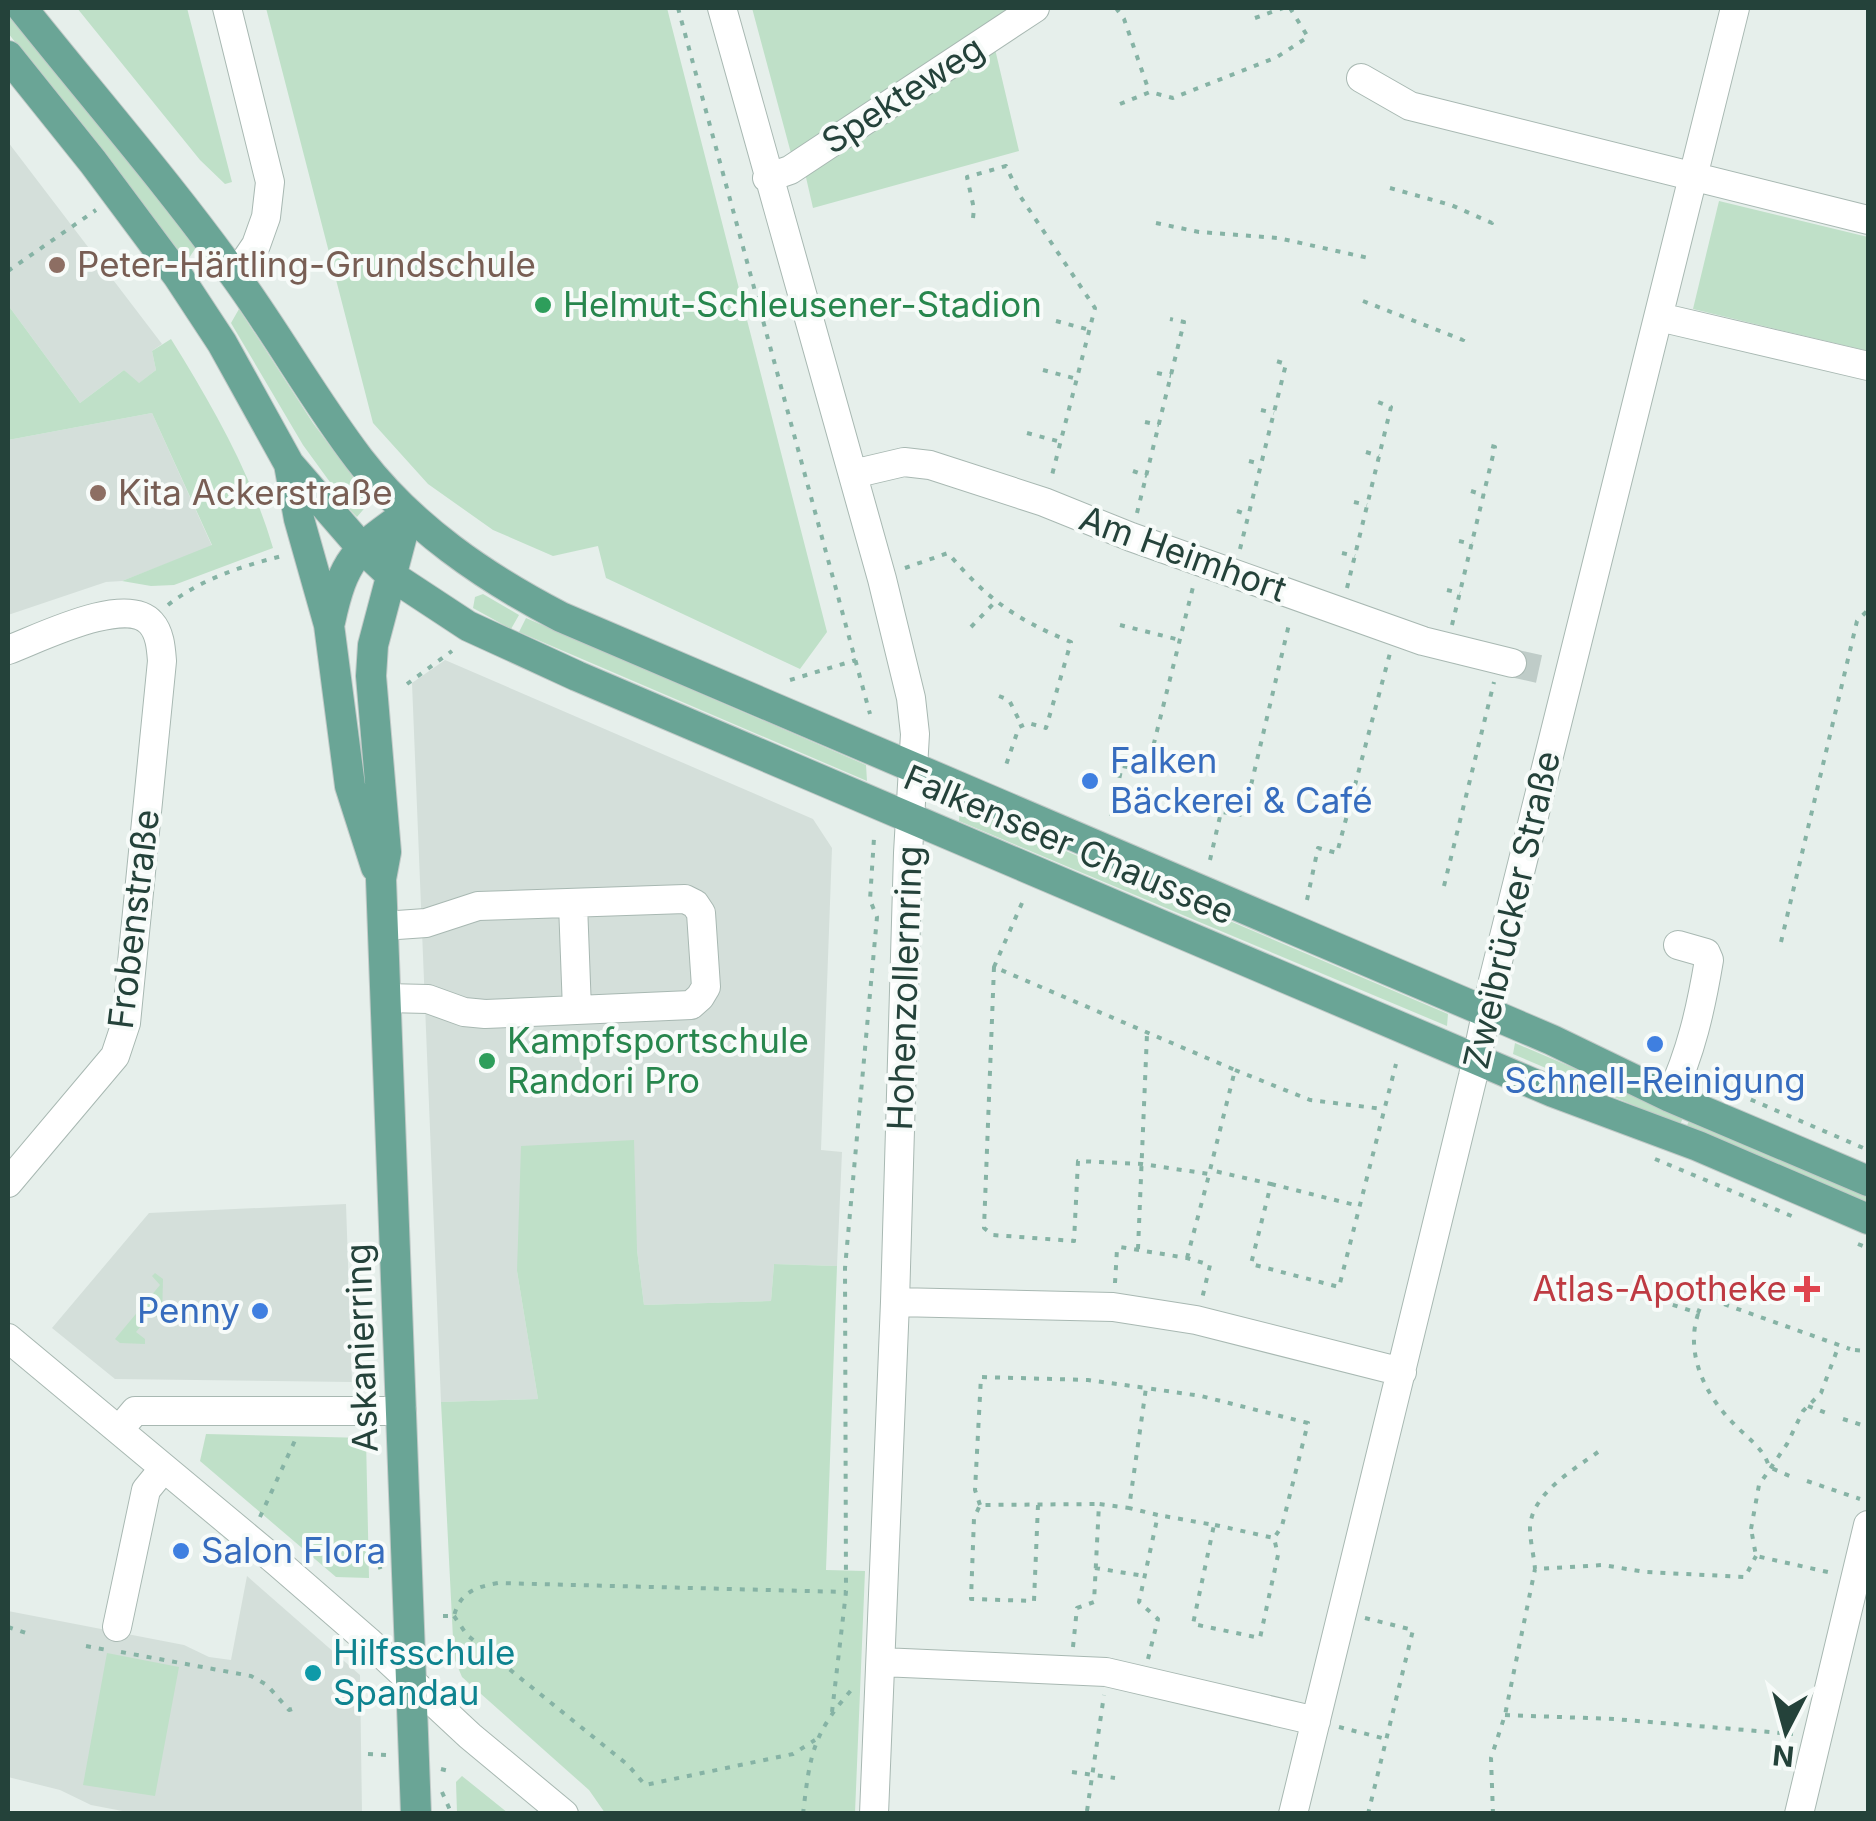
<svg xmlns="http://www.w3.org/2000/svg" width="1876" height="1821" font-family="Inter,sans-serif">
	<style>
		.built { fill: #d4dfda }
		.green { fill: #bfe0c8 }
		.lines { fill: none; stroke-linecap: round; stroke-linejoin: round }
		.minor-tunnel { stroke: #bfccc8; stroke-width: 28; stroke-dasharray: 28 14; stroke-linecap: butt }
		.minor-casing { stroke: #a8b8b2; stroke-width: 30 }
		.major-casing { stroke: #c2cac8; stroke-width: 32 }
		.path { stroke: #86b3a5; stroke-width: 4; stroke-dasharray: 5 8; stroke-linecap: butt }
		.minor { stroke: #fff; stroke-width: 28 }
		.major { stroke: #6aa596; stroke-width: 30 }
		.education-dot { fill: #8d6e63; stroke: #f7fbf9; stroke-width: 4 }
		.leisure-dot { fill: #2e9e5b; stroke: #f7fbf9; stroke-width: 4 }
		.shop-dot { fill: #3f7fe0; stroke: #f7fbf9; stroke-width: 4 }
		.health-dot { fill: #e0444e; stroke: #f7fbf9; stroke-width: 4 }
		.culture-dot { fill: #0f9aa8; stroke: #f7fbf9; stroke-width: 4 }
		.labels { text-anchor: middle; stroke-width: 8; stroke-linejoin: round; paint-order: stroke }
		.street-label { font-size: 35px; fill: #24423a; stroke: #f7fbf9 }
		.education-label { font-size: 35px; fill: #785e54; stroke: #f7fbf9; text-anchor: start }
		.leisure-label { font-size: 35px; fill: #27864d; stroke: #f7fbf9; text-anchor: start }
		.shop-label { font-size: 35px; fill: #366cbe; stroke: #f7fbf9; text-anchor: start }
		.health-label { font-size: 35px; fill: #be3a42; stroke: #f7fbf9; text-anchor: end }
		.culture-label { font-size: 35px; fill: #0d838f; stroke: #f7fbf9; text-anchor: start }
	</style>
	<rect width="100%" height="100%" fill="#e6efeb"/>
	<path class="built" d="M8,142L162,344L152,351L156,370L138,384L124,370L80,403L8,305Z
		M152,413L212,546L122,581L106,582L8,615V440Z
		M445,660L813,819L832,848L821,1150L842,1152L837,1266L774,1264L771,1301L644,1305L637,1250L517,1271L538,1399L441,1402L412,683Z
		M346,1204L352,1382L115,1379L52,1328L149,1213Z
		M247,1576L360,1675L362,1813H133L91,1805L60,1790L8,1777V1611L184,1645L209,1657L231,1660Z"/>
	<path class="green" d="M8,8L197,246L187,261L8,33Z
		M77,8H187L232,182L225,184L200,160Z
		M266,8H667L827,632L800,669L606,578L598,546L553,556L493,530L428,484L373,423Z
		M752,8H1012L792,157Z
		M995,49L1019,151L813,208L805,173Z
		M1719,201L1868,237V351L1693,309Z
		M8,305L80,403L124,370L139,383L156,370L152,351L171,339C212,405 251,473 273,548L174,585L151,586L122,581L212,545L152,413L8,440Z
		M239,309L313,423L367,496L368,504L357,517L351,511L303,445L231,323Z
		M483,594L519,615L511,629L473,608L475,597Z
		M526,618L866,765L867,781L519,632Z
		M960,806L1448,1014L1447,1026L959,821Z
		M1515,1043L1684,1115L1680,1125L1513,1054Z
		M1690,1118L1868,1193V1206L1686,1128Z
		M634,1140L637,1250L644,1305L771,1301L774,1264L837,1266L826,1570L865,1571L855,1813H605L589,1790L462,1677L454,1658L441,1402L538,1399L517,1271L521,1146Z
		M155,1273L163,1279L162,1319L151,1314L136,1332L145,1339V1344L120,1343L115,1339L160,1285L152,1276Z
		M206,1434L366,1438L369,1578L336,1577L200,1461Z
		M107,1653L179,1667L155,1796L83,1785Z
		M462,1776L508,1813H457L456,1782Z"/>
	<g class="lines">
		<path class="minor-tunnel" d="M1512,663L1539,669"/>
		<g class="minor-casing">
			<path id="minor" d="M227,8L270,182L266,217L256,245L235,276
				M722,8L882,579L911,698L915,734L908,853L895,1302L874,1814
				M1361,78L1410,106L1868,220
				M767,178L790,170L1035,8
				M1659,317L1868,366
				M853,474L904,462L930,465L1044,502L1131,537L1423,641L1512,663
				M8,650C38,639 126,594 151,623C160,633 161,648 162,661L126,1023L115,1056L8,1183
				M573,904L577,1010
				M383,926L426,923L478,906L685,899L695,904L701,913L706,987L700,997L691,1005L485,1014L464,1012L428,999L386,998
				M1670,1097C1691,1053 1701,1008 1709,960L1706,953L1678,945
				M895,1302L1113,1307L1196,1320L1402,1372
				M8,1338L277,1562L368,1641L470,1736L564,1814
				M119,1430L135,1411H402
				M117,1627L146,1490L164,1468
				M881,1662L1106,1672L1316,1721
				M1293,1814L1473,1076L1493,981L1735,8
				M1799,1814L1868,1525"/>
		</g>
		<g class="major-casing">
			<path id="major" d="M22,8C93,97 169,184 235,276C278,335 314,400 359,459C412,528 484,577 561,617L1552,1040L1670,1097L1868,1181
				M8,56L93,162L178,276L222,343L289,464L361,547L392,576L468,626L577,676L1553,1092L1698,1146L1868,1219
				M289,464L299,519L329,625L350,786L376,867
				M408,513L373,645L371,676L386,852L381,879L416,1814
				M330,622C344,557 356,550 408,513"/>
		</g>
		<path class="path" d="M678,8L870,714
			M1116,8L1124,19L1149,91
			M1255,18L1283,8
			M1120,104L1150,92L1173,98L1277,57L1308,37L1290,8
			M1390,188L1451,205L1492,223L1493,217
			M973,218L974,209L967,177L1006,166L1020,196L1095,308L1051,479
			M1156,223L1199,232L1278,238L1373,259
			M8,271L96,210
			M1363,301L1463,340L1466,332
			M1056,321L1090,330
			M1043,370L1077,379
			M1157,373L1171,376
			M1261,410L1274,413
			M1145,422L1159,425
			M1027,433L1061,442
			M1366,452L1379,456
			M1249,461L1261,464
			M1133,471L1147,476
			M1471,491L1484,495
			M1354,502L1367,505
			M1237,511L1249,515
			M1137,513L1184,322L1170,319
			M1459,541L1472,544
			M1240,549L1286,364L1273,360
			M1342,553L1355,556
			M905,568L948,553C987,599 1015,619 1071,642L1046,728L1028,723L1019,727L1004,771
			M1347,588L1391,407L1378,402
			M1447,590L1460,593
			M168,605C201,579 242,566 282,556
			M1120,625L1180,640
			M1452,625L1495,447L1484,444
			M971,627L995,602
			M790,680L856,660
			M407,684L452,651
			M999,696L1009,700L1022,726
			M1111,816L1122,766L1147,771L1193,587L1197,588
			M1210,860L1221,812L1244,815L1290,620
			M1444,886L1494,682
			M1307,900L1318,848L1337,853L1390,653
			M1022,903L994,967L1235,1070L1210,1170L1271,1184L1251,1264L1339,1287L1396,1064
			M1781,942L1857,621L1868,610
			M994,967L984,1228L993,1235L1074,1241L1078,1161L1142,1164L1209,1174
			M1235,1070L1310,1100L1383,1109
			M1703,1079L1868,1150
			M1655,1159L1794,1217
			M1271,1184L1359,1206
			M1858,1244L1868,1248
			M1138,1249L1147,1034
			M1187,1258L1209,1175
			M1115,1283L1117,1249L1120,1247L1187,1258L1210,1265L1202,1299
			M1648,1297L1698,1313L1704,1297L1850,1349
			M1698,1314C1685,1354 1705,1395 1734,1424C1747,1438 1764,1448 1769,1467L1792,1477
			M1855,1350L1868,1351
			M1808,1406L1829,1414
			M1843,1419L1868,1427
			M1598,1452C1573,1470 1531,1494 1530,1528C1530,1541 1534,1556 1535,1569L1603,1565L1645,1572L1745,1577L1756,1556
			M1807,1481L1860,1499
			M980,1505L975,1490L981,1377L1088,1380L1146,1388
			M1038,1505L1034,1601L971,1599L974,1518L980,1505L1099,1504
			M260,1517L297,1436
			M1215,1525L1274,1538
			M1751,1529L1759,1485L1787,1444L1803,1411L1821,1393L1839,1345
			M1752,1534L1756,1556L1832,1573
			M375,1552L381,1571
			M1095,1568L1144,1576
			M443,1616H454C460,1592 476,1587 498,1583L846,1592
			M454,1616L467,1635L628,1765L645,1785L793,1754L815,1740
			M1365,1618L1413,1630L1368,1814
			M8,1627L29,1634
			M86,1646L107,1650
			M1073,1647L1077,1608L1094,1602L1099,1504L1129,1508
			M121,1652L251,1676L267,1685L289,1710L295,1708
			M1148,1659L1158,1619L1139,1602L1158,1515L1129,1508L1146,1388L1201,1396L1308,1423L1282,1526L1274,1538L1278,1555L1260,1638L1193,1624L1214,1525L1158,1515
			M832,1712L846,1592L845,1268L877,917L870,900L874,838
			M1505,1715L1614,1719L1793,1734
			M1339,1727L1386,1739
			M368,1754L388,1755
			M441,1769L453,1772
			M1072,1772L1115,1778
			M442,1792L450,1810
			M1087,1811L1104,1695
			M803,1814C810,1753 813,1733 854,1687
			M1493,1814L1491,1758L1505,1715L1535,1569"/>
		<use href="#minor" class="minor"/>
		<use href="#major" class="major"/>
	</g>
	<g class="education-dot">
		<circle cx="57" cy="265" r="10"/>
		<circle cx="98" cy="493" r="10"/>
	</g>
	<g class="leisure-dot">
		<circle cx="543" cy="305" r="10"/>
		<circle cx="487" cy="1061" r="10"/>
	</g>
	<g class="shop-dot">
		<circle cx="1090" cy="781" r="10"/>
		<circle cx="1655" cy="1044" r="10"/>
		<circle cx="260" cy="1311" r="10"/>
		<circle cx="181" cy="1551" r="10"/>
	</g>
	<path class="health-dot" d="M1802 1274h10v10h10v10h-10v10h-10v-10h-10v-10h10z"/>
	<circle class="culture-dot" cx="313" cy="1673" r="10"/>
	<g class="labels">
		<g class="street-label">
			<text transform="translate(903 95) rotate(-33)" y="12">Spekteweg</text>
			<text transform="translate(1183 554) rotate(20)" y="12">Am Heimhort</text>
			<text transform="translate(1069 845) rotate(23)" y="12">Falkenseer Chaussee</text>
			<text transform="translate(1512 910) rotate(-77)" y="12">Zweibrücker Straße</text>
			<text transform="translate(134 919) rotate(-83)" y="12">Frobenstraße</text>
			<text transform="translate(905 988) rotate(-88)" y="12">Hohenzollernring</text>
			<text transform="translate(362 1348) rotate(-92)" y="12">Askanierring</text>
		</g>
		<g class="education-label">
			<text x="77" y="277">Peter-Härtling-Grundschule</text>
			<text x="118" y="505">Kita Ackerstraße</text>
		</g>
		<g class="leisure-label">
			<text x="563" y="317">Helmut-Schleusener-Stadion</text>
			<text x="507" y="1053">Kampfsportschule<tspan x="507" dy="40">Randori Pro</tspan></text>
		</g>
		<g class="shop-label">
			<text x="1110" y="773">Falken<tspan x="1110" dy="40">Bäckerei &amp; Café</tspan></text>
			<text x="1655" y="1093" text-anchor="middle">Schnell-Reinigung</text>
			<text x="240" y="1323" text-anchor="end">Penny</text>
			<text x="201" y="1563">Salon Flora</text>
		</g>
		<g class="health-label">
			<text x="1787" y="1301">Atlas-Apotheke</text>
		</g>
		<g class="culture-label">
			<text x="333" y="1665">Hilfsschule<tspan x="333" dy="40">Spandau</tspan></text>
		</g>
	</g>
	<rect width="1876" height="1821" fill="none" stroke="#24423a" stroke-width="20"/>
	<g transform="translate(1786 1731) rotate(186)" stroke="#f7fbf9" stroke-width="8" paint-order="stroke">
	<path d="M0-8L18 38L0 25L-18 38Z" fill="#24423a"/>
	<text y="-15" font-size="28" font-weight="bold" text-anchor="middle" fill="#24423a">N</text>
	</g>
</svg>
